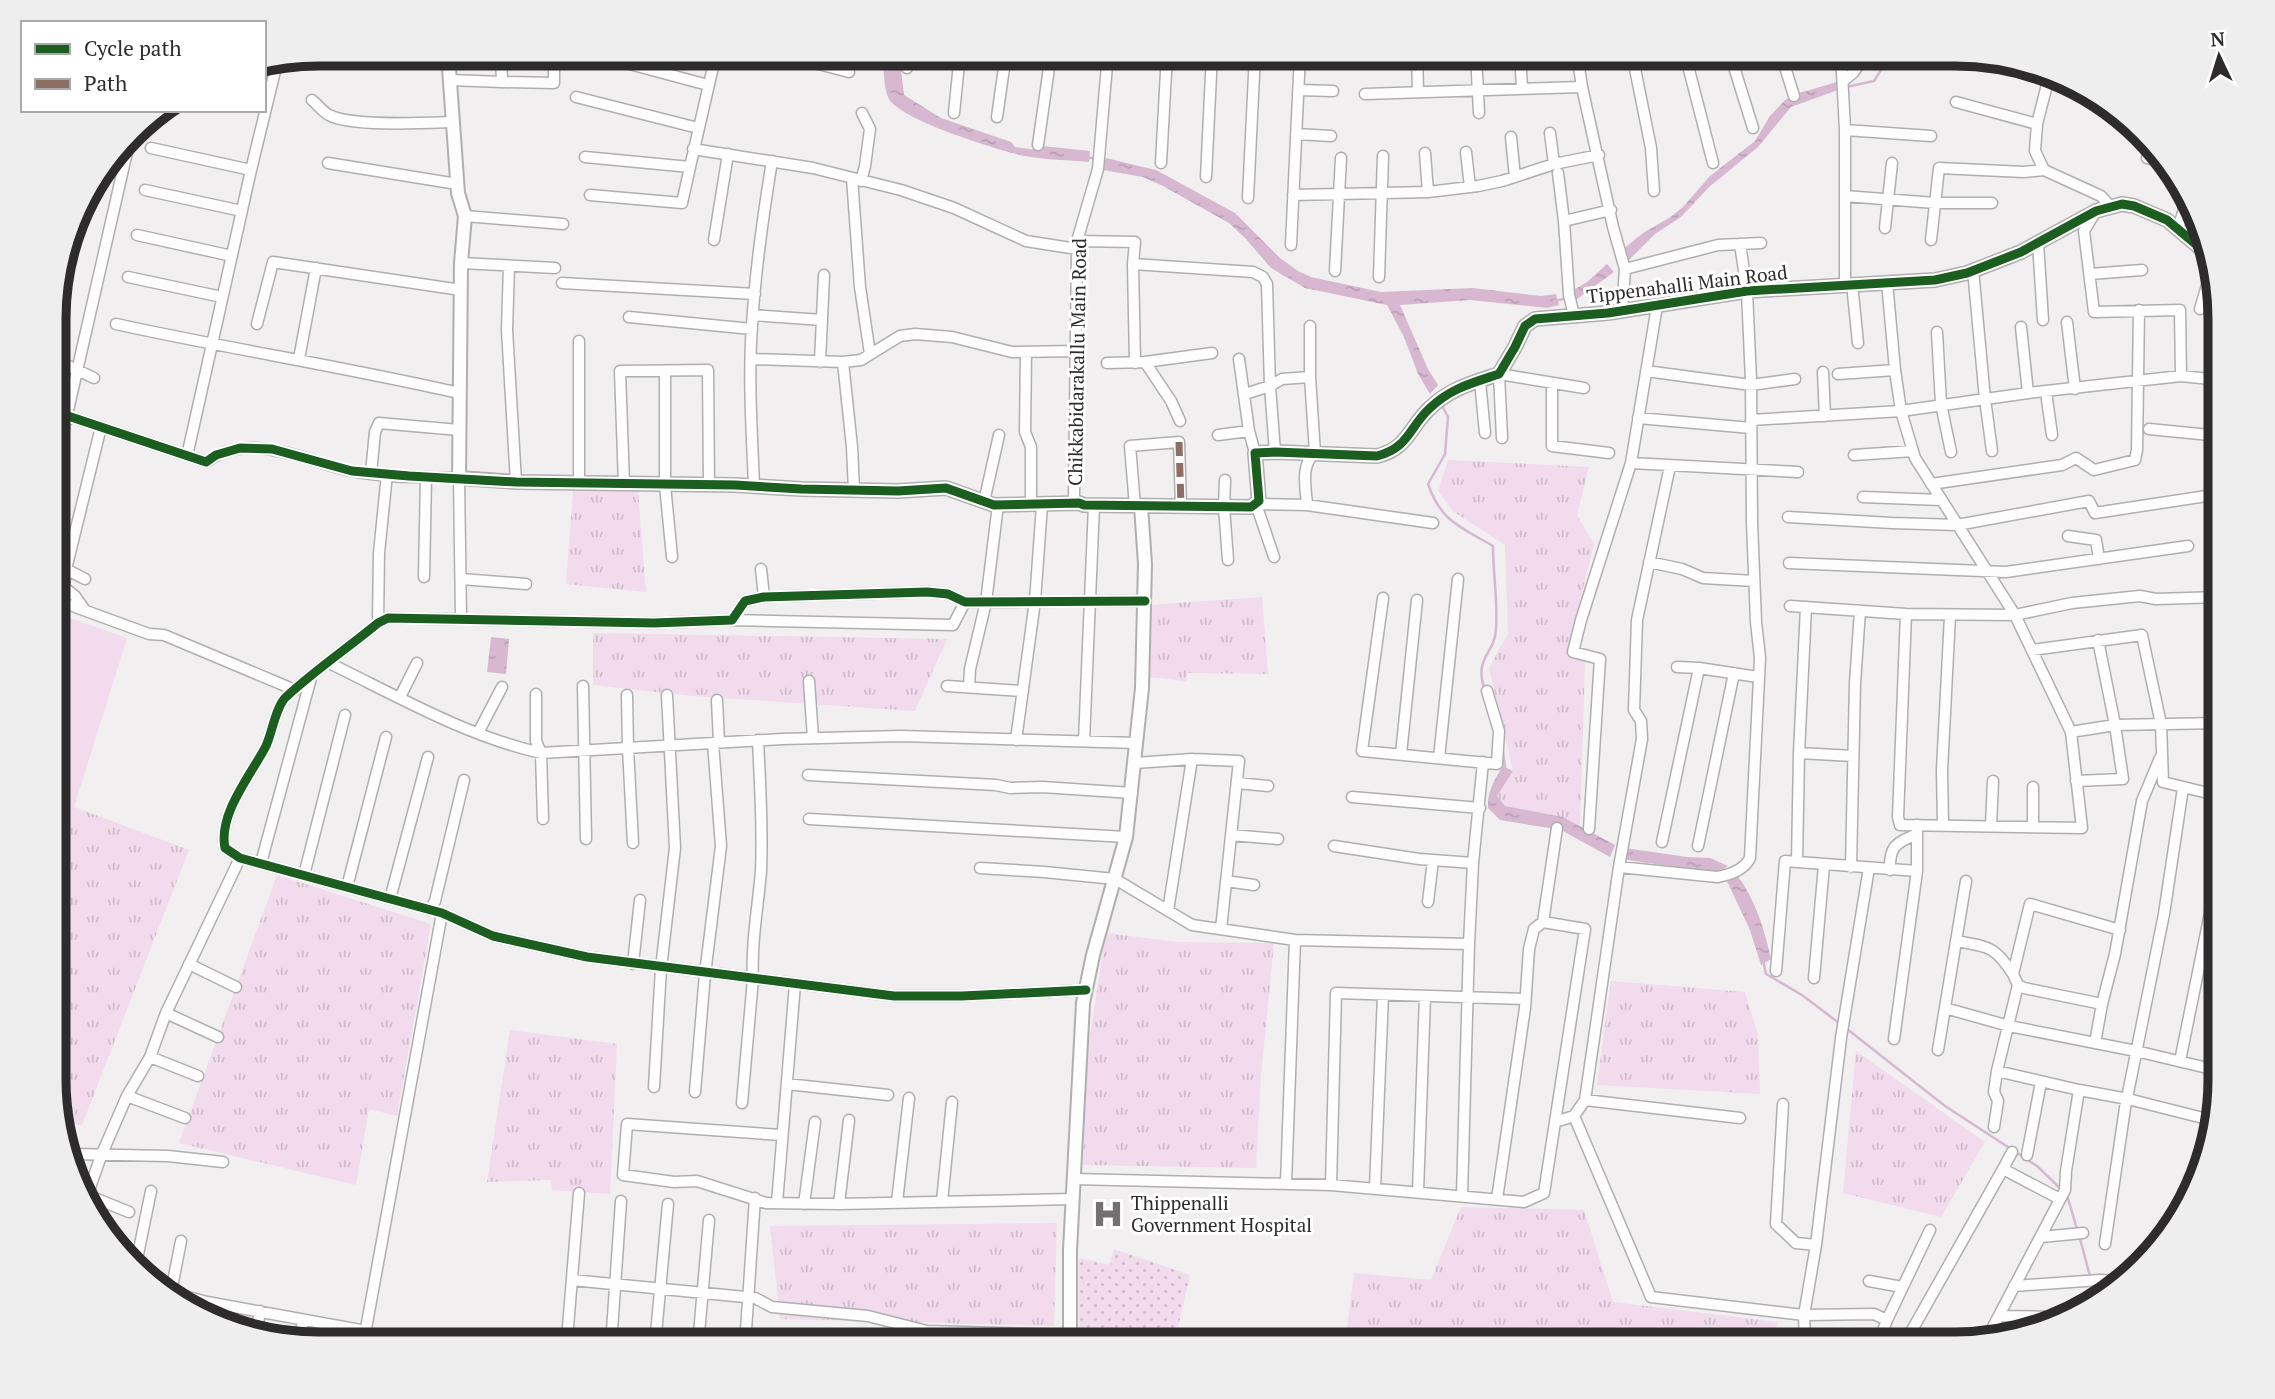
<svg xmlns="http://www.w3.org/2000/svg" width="2275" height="1399" font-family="'PT Serif',serif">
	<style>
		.grass { fill: url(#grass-tufts) }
		.park { fill: url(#park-dots) }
		.garden { fill: #f1dbec }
		.water { fill: url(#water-ripples) }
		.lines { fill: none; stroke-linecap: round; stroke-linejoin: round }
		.stream { stroke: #d7b8d0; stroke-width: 2.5 }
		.minor-casing { stroke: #b0afb0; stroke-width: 13 }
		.tertiary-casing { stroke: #b0afb0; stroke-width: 16 }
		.minor { stroke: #fdfdfd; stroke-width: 10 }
		.tertiary { stroke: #fdfdfd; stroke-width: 12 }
		.quiet { stroke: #8d6e63; stroke-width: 7; stroke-dasharray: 14 7; stroke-linecap: butt }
		.cycleway-casing { stroke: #fff; stroke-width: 13 }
		.cycleway { stroke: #1b5e20; stroke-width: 9 }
		.labels { text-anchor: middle; stroke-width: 6; stroke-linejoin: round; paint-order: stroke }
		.street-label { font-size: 19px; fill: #2d2b2c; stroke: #fff }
		.poi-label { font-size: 19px; fill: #2d2b2c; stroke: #fff; text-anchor: start }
		.rim { fill: none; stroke: #2d2b2c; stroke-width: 9 }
	</style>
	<defs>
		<pattern id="grass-tufts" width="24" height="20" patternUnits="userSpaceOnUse" patternTransform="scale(1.75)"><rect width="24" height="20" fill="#f1dbec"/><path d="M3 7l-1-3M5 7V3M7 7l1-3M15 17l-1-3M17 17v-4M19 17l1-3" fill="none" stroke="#cfbccb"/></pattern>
		<pattern id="park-dots" width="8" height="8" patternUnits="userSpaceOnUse" patternTransform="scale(1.75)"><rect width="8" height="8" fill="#f1dbec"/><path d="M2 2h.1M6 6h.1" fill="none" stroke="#cfbccb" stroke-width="1.8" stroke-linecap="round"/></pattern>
		<pattern id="water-ripples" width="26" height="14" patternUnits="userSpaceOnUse" patternTransform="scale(1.75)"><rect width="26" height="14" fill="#d7b8d0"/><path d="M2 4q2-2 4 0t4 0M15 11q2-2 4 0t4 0" fill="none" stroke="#b99eb3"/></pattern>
	</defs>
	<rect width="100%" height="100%" fill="#f1eff0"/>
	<path class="grass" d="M1448,460L1589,467L1577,515L1594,544L1567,653L1585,661L1580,826L1563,817L1505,806L1496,796L1513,771L1489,668L1508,633L1505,545L1454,512L1438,491Z
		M573,491H638L646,592L566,584Z
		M1262,597L1268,674L1187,673L1186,681L1149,677L1151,605Z
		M593,633L947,639L915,711L693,696L593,685Z
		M56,800L189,850L82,1125L60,1123L56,1114Z
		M277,875L431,924L397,1116L369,1109L356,1185L179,1143Z
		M1106,933L1177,942L1274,943L1261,1076L1256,1168L1083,1165L1088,1047Z
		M1611,981L1745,992L1758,1035L1760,1094L1597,1085Z
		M510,1030L617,1044L610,1194L552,1190L551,1180L487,1182Z
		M1856,1051L1985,1142L1941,1217L1843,1193Z
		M1461,1207L1584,1210L1613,1302L1778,1322L1772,1344H1345L1354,1273L1431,1280Z
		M1057,1223L1054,1326L780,1319L770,1226Z"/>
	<path class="park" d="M1114,1249L1190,1275L1174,1344H1079V1258L1110,1265Z"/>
	<path class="garden" d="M56,613L127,638L74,807L56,800Z"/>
	<path class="water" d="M883,54H899L904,95L941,118L1011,142L1015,147L1037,150L1042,146L1090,151L1089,162C1068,160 1045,160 1025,156C1000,151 896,119 888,97C883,85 884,67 883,54Z
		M1837,82L1838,90L1791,107L1758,147L1709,187L1681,217L1655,234L1628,261L1622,250L1643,233L1669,218L1683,207L1710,176L1755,141L1770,116L1785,100L1796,94Z
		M1106,158L1156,170L1235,213L1280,258L1298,271L1311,277L1381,292L1473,288L1541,296L1556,294L1559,305L1547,308L1470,300L1400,305L1428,369L1438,385L1430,394L1418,374L1404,337L1387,305L1305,288L1271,268L1246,239L1229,223L1163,186L1143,177L1103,170Z
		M1607,264L1614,272L1573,302L1570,292L1587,282Z
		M491,637L509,639L506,674L487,672Z
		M1503,766L1513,771L1497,796L1505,806L1563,817L1615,845L1610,857L1561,830L1500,820L1488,808C1487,791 1495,779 1503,766Z
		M1625,848L1687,857L1710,858L1728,866L1717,873L1622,859Z
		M1737,875C1756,901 1764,928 1771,959L1761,965L1750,930L1726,879Z"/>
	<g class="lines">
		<path class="stream" d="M1846,87L1874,81L1891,54
			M1087,157L1108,162
			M1554,301L1568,298
			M1441,404L1448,417L1445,454L1428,484C1441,522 1461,527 1493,546C1493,573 1498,602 1496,629C1495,655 1473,656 1485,691
			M1502,744L1505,768
			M1763,960L1766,974L1802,995L1839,1023
			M1847,1029L1945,1106L2037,1166L2063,1191
			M2067,1195L2077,1229
			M2079,1235L2090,1276
			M2093,1282L2098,1296"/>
		<g class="minor-casing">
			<path id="minor" d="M592,54L708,85
				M1417,54L1418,92
				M1476,54L1479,113
				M1520,54L1522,88
				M1577,54L1582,87L1613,227L1625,269
				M1632,54L1651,148L1654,191
				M1685,54L1713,163
				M1730,54L1753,128
				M1781,54L1794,96
				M1841,54L1845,130V284
				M788,56L849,72
				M907,68L909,54
				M2050,73L2037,124L2035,151L2044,170L2101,196L2110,206
				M449,80L502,82L501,54
				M1843,81L1853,73L1866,54
				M502,82L554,83V54
				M1299,90L1333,91
				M1365,94L1582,87
				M576,97L698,128
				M312,100C318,105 323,112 329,115C351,127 425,123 452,122
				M1956,102L2037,124
				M954,113L960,54
				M997,117L1006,54
				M1845,130L1931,136
				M1550,133L1554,164
				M1296,134L1331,136
				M1511,137L1515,177
				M1038,145L1051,54
				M151,148L251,170
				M693,149L813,168L901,190L954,208L1026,241L1077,249
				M1466,152L1470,187
				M1425,153L1428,192
				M585,157L690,167L716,54
				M2147,158L2162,162
				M328,163L457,184
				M1161,163L1167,54
				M1558,173L1564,221
				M1206,177L1212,54
				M852,178L860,287L870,354
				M861,181L865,166L870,129L862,113
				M145,190L242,211
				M590,195L682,203L690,167
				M1293,195L1428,192L1478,186L1502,181L1554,164L1599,155
				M1845,196L1935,203H1992
				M1248,198L1255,54
				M2096,211L2084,231L2094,312L2180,310L2181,376
				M465,216L563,224
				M1885,228L1892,163
				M2178,229L2188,196
				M137,235L232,256
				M714,240L728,154
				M1931,240L1939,168L2024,172L2044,170
				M1077,241L1135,242L1133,264L1135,363
				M2038,243L2043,320
				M1291,245L1300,54
				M461,263L555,268
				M1133,264L1253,272L1263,277L1267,284L1270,386L1275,452
				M509,266L507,330L516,482
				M1973,270L1985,399L1992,451
				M1335,271L1341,158
				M2090,274L2142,270
				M128,277L222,297
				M1379,277L1383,156
				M1887,282L1895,370L1901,411L1915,458L2015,615L2071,732L2082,828L1900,825L1898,817L1906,614
				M562,283L755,294
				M1852,284L1858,343
				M2200,309L2211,272
				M1622,311L1625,269L1718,245L1761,243
				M753,315L822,320
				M1574,315L1569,295L1564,221L1611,210
				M629,317L752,329
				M2067,322L2075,389
				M116,324C230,349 345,367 459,393
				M257,324L273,262L461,290
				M2021,327L2028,393
				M1937,332L1941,404L1951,452
				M579,341V483
				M1026,352L1025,432L1031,447V505
				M299,359L316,268
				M751,359L843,362L861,360L900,336L915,334L952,337L1012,352L1076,351
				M1239,359L1249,431L1255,453
				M56,360L94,378
				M820,362L824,275
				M843,362L852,447L854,490
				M1145,362L1171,401L1180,421
				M1107,363L1145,362L1212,353
				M665,371V485L672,557
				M1646,371L1751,385L1795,379
				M1823,372L1825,416
				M1838,374L1895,370
				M1480,381L1485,433
				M1552,383V446L1609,453
				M2046,392L2052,435
				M1245,394L1270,386L1282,379L1310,377
				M68,416L206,462C250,430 304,461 351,471C386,478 424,477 459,478L461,618
				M1638,418L1751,428
				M1751,420L1901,411L2028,393L2181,376L2220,380
				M2149,429L2220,436
				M1218,435L1249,431
				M1502,438L1499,374L1584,388
				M1854,455L1913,451
				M187,456L251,170L277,63
				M56,463L130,139
				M1631,463L1798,472
				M371,473L375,432L379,423L459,430
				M1225,480L1224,507L1228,560
				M624,484L620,371L708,370L709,485
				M1931,484L2062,465L2076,458L2094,470L2135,460L2137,450L2139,310
				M754,486C752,433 748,379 752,326C755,271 763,216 772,161
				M1863,497L1941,500
				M984,502L999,435
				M1079,503L1075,501L1074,496L1077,249V241L1098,169L1108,54
				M1307,505C1306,488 1300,465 1315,453L1310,377V326
				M1135,506L1130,446L1179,442L1181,506
				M1788,517L1892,523L1957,525L2089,501L2095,513L2220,494
				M2068,536L2096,540L2099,559
				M1274,557L1256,504L1307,505L1433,523
				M1649,562L1682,569L1703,578L1754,581
				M1789,563L2006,572L2188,546
				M56,564L85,579
				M761,569L764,597
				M424,577L426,477
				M461,579L526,584
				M1383,598L1362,751L1497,764L1499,731L1487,691
				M56,600L149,634L164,635L295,690
				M1790,606L1906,614L2015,615L2072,603L2140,596L2156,599L2220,597
				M84,609L75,596L64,587L66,569L101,427
				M732,620L953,625L965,602
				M378,623L379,553L387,474
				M2032,650L2142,635L2161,724L2163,782L2220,796
				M329,663C397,696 466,736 541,753L782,739L901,736L1137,743
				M1677,667L1699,668L1758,677
				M809,681L813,738
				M583,686L586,839
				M947,686L1023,691
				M969,687L970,669L986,602L998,505
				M536,694V741L541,753L543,819
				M627,695L628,748L633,843
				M400,697L417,663
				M717,700L719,742
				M2071,732L2115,725L2220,723
				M478,733L502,687
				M1016,740L1035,601L1042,505
				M1084,741L1094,505
				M1799,753L1853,756
				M1401,754L1417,600
				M1439,758L1458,579
				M1135,763L1192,759L1239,761L1221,929
				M808,775L996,785L1010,788L1042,787L1132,793
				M2076,781L2123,779L2115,725L2098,640
				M1237,783L1268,786
				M1352,797L1480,808
				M809,819L1126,837
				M1943,825L1942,770L1950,616
				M1991,826L1993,781
				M2033,827V787
				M1589,829L1600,659L1573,652L1581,620L1631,463L1657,306
				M1231,835L1278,839
				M1662,842L1699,668
				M1334,846L1419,859L1473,863
				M1698,846L1734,673
				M1797,862L1799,753L1806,607
				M261,863L311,678
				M1619,867L1717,877C1729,875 1744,870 1750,858L1760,658L1756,622L1752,522L1751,381L1747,291L1740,244
				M1851,867L1855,683L1860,611
				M980,868L1044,872L1115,879L1192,925L1295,940L1469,944
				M1890,870C1889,846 1896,843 1917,834
				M304,875L345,715
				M1226,881L1254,885
				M347,887L386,737
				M390,899L428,757
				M1428,902L1433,860
				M430,910L435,901L464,780
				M1168,911L1192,759
				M1543,922L1557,828
				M1956,941C1988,947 1994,945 2013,974
				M189,964L236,987
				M633,964L640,900
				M1776,971L1785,861L1917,871
				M1814,978L1824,865
				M2018,985L1997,1071L2079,1090
				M1086,990L962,996H894L587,957L493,936L442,913L240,858L225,848C218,814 251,775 266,746C272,733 276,706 286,697C314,671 349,647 378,623L388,618L654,623L732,620L745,601L764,597L927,592L948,594L965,602L1145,601
				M2102,1004L2024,988L2018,985L2013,974L2030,904L2120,930
				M1945,1008L2009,1026L2136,1051L2220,1071
				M166,1013L218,1037
				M1894,1039L1917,871V825
				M2095,1043L2102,1004L2115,954L2142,801L2160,758
				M1938,1050L1966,881
				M150,1057L198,1076
				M2180,1061L2210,913L2220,846
				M787,1084L888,1095
				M654,1087L661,968L675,848L667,695
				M695,1092L705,974L721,846L713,743
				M127,1096L185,1118
				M1585,1100L1740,1118
				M742,1103L753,979C751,943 758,907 761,871C763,827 760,784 758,740
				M1783,1104L1776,1224L1796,1243L1816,1245
				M1574,1116L1585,1100L1619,867L1642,739L1641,721L1634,710L1637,620L1670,466
				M1555,1122L1574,1116L1651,1297L1804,1315L1874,1314L1887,1320
				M1994,1127L1998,1101L1994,1092L1997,1071
				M781,1135L627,1124L623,1175L674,1182L697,1181L766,1203L839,1204L1072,1199
				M72,1154L168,1156L223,1162
				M2027,1155L2041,1082
				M2003,1169L2012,1152
				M1073,1179L1331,1185L1524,1202L1544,1193L1585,929L1543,922L1534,929L1529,949L1525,1008L1497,1199
				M1286,1183L1295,940
				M1331,1185L1336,993L1525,999
				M1375,1188L1383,995
				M1418,1192L1425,996
				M87,1195L129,1212
				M87,1196L101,1156L127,1096L150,1057L166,1013L240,858
				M1462,1196L1469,944L1473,863L1483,762
				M942,1201L952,1102
				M897,1202L909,1098
				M777,1203L795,984
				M804,1204L815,1122
				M839,1204L849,1120
				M2041,1237L2083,1233
				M2105,1244L2125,1108L2164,914L2183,788
				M136,1264L151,1191
				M572,1280L755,1298L772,1307L868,1316L927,1331L1070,1335
				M1869,1281L1902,1287
				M2014,1286L2100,1280L2117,1281
				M162,1290L207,1302L366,1331
				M171,1292L181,1241
				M203,1315L207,1302
				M1999,1316L2056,1317
				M256,1334L260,1311
				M1882,1334L1935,1344
				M567,1339L579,1193
				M1907,1339L2003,1169L2060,1199
				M1986,1340L2065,1190L2066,1171L2079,1090L2128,1099L2215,1121
				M299,1341L303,1321
				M1805,1344L1804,1315L1816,1245L1841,1038L1869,868
				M1878,1344L1887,1320L1930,1230
				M363,1345L442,913
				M611,1345L621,1201
				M655,1345L668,1204
				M698,1345L709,1220
				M745,1345L755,1198
				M920,1345L922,1330"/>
		</g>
		<g class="tertiary-casing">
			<path id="tertiary" d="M448,54L458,193L465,216L461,263L459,478L516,482L735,485L801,489L898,491L946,488L994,505L1079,503L1084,505L1251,507L1259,501L1255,453L1275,452L1377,456C1409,448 1409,427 1430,408C1451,388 1472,383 1499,374L1515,347L1525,326L1535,319L1608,313L1747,291L1935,280L1967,273L2021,252L2096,211L2122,204L2134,206L2167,220L2205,252
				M1070,1344V1250L1083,1003L1093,955L1126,837L1142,688L1145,564L1141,506"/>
		</g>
		<use href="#minor" class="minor"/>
		<use href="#tertiary" class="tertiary"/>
		<path class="quiet" d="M1179,442L1181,506"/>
		<g class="cycleway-casing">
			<path id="cycleway" d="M68,416L206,462L216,455L240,448L272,449L352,471L409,476L516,482L735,485L801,489L898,491L946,488L994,505L1079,503L1084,505L1251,507L1259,501L1255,453L1275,452L1377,456C1409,448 1409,427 1430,408C1451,388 1472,383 1499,374L1515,347L1525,326L1535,319L1608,313L1747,291L1935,280L1967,273L2021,252L2096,211L2122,204L2134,206L2167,220L2205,252
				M1086,990L962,996H894L587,957L493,936L442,913L240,858L225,848C218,814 251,775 266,746C272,733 276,706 286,697C314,671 349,647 378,623L388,618L654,623L732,620L745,601L764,597L927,592L948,594L965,602L1145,601"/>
		</g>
		<use href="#cycleway" class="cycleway"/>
	</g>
	<defs>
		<g id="hospital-bare" transform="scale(2.415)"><path d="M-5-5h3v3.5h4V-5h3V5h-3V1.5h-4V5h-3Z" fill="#727071" stroke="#fff" stroke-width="2.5" paint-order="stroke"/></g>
	</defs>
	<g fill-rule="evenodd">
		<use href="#hospital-bare" x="1108" y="1214"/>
	</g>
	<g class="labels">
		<g class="street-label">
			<text transform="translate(1687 284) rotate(-7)" y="7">Tippenahalli Main Road</text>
			<text transform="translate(1077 362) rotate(-89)" y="7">Chikkabidarakallu Main Road</text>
		</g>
		<g class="poi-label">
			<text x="1131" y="1210">Thippenalli<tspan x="1131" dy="22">Government Hospital</tspan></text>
		</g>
	</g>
	<path d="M0 0H2275V1399H0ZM319 66H1955A253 253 0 0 1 2208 319V1079A253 253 0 0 1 1955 1332H319A253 253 0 0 1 66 1079V319A253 253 0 0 1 319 66Z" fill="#eee" fill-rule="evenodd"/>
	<path class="rim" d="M319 66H1955A253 253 0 0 1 2208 319V1079A253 253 0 0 1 1955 1332H319A253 253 0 0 1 66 1079V319A253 253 0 0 1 319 66Z"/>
	<rect x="21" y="21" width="245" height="91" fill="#ffffff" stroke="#abaaab" stroke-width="2"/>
	<rect x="35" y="44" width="35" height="10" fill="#1b5e20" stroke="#abaaab" stroke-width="2"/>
	<text x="84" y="56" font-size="21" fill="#2d2b2c">Cycle path</text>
	<rect x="35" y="79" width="35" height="10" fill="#8d6e63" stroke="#abaaab" stroke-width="2"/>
	<text x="84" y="91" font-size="21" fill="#2d2b2c">Path</text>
	<g transform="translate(2219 56) rotate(356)" stroke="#ffffff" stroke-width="5" paint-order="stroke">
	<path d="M0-5L12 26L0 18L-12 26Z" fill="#2d2b2c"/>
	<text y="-10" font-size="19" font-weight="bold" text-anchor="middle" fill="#2d2b2c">N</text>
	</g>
</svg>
